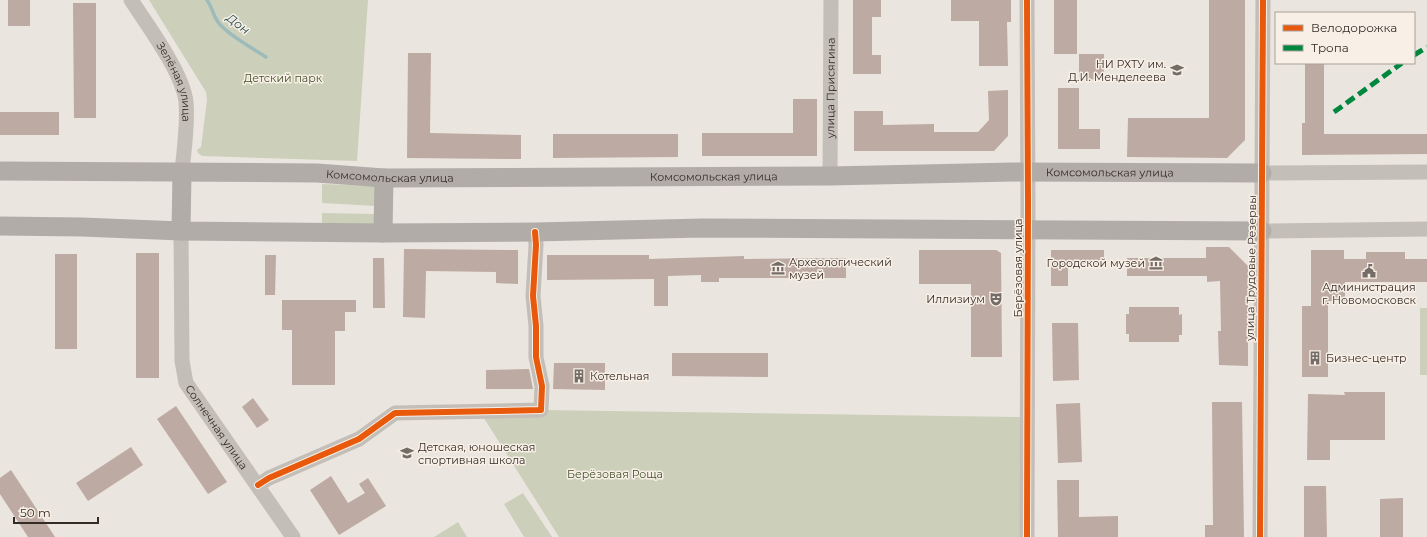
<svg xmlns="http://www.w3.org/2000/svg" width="1427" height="537" font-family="Montserrat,sans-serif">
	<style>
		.green { fill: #ccd0ba }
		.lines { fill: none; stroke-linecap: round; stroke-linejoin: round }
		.stream { stroke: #9dbbbb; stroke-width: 3.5 }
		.building { fill: #bdaaa2 }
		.minor { stroke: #c4beb8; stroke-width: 15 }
		.major { stroke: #b2aca8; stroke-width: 19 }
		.quiet { stroke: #00873e; stroke-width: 5; stroke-dasharray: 10 5; stroke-linecap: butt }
		.cycleway-casing { stroke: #f8f0e6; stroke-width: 8 }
		.cycleway { stroke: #e8590c; stroke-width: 6 }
		.labels { text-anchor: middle; stroke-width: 3; stroke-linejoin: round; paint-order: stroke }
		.poi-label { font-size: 11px; fill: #342b27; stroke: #f8f0e6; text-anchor: start }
		.park-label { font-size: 11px; fill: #43512d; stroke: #f8f0e6 }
		.street-label { font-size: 11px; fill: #342b27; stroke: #f8f0e6 }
		.water-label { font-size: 12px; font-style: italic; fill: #1f4f53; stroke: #f8f0e6 }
	</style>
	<rect width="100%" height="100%" fill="#ebe5df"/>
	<path class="green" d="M149,0H368L357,161L202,156L198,153L197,150L201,147L207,100L206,92Z
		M322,184L373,186L375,187L376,206L322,203Z
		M322,213L376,214V224L322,226Z
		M1420,308H1427V375H1420Z
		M541,410L1022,417L1023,537H559L482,415Z
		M523,493L552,537H524L504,504Z
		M458,522L467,537H434Z"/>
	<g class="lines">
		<path class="stream" d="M207,0C212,7 213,15 218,22C226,34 254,49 266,57"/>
	</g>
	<path class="building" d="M8,0H30V26H8Z
		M853,0H881V17H872V55H881V74H853Z
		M951,0H1011V22H1007L1008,66H979V21H951Z
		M1054,0H1077V54H1054Z
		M1209,0H1245V140L1227,158L1127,157L1128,118H1209Z
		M73,3H96V118H74Z
		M408,53H431L430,133L521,135V159L407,158Z
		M1079,54H1104V79L1079,80Z
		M1305,63H1324V134H1427V154L1302,155V123H1305Z
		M1058,88H1079V129H1100V149H1058Z
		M1008,90V136L994,151H854V111H883V125L934,124V132H978L989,120L988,91Z
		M793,99H817V156H702V133H793Z
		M0,112H59V135H0Z
		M553,134H678V157L553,158Z
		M1206,247H1229L1248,266V366L1219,365L1218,331H1221L1220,281L1207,282V276H1127V258H1206Z
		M404,249L518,250V284L496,283V272L426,271L425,318L403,317Z
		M919,250H996L1001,253L1002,357H971V284H919Z
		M1051,250H1104V264H1068V286H1051Z
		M1311,250H1344V259H1366V252H1405V259H1427V282H1345V301H1328V377H1302V306H1311Z
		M136,253H159V378H136Z
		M55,254H77V349H55Z
		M265,255H276L275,295H265Z
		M547,255H649V259L744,256V259L846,258V278H719V282H701V275L668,276V306H654V279L547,280Z
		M373,258H384L385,308H373Z
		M282,300H356V312H345V331H335V385H292V330H282Z
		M1129,307H1179V315L1182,314V335H1179V342H1129V334H1126V314H1129Z
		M1052,323H1078L1079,380L1053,381Z
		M672,353H768V377L672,376Z
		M554,363H605V390L553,389Z
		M529,369L533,389H486V370Z
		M1344,392H1385V440H1330V460H1307L1308,394L1345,395Z
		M253,398L269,420L257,428L242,407Z
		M1212,402H1242L1244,537H1205V525H1213Z
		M1080,403L1082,462L1058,463L1056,404Z
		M176,406L227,482L208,494L157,419Z
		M131,447L143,465L88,501L76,483Z
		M11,470L55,537H28L0,494V478Z
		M331,476L348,503L365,493L359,484L368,478L386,506L339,535L310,490Z
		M1057,480H1079V517L1118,516V537H1058Z
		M1304,486H1326L1327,537H1304Z
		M1403,498V537H1380V499Z"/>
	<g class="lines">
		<g class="minor">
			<path id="s1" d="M131,0C148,26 183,73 186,102C188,125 184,149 182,172"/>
			<path d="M1027,0L1028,206L1027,537"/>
			<path d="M1262,173L1427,172"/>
			<path id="s2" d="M830,176L831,0"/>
			<path id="s3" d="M181,231L182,361L186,383L293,537"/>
			<path d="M1262,231L1427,229"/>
			<path d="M258,485L269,478L359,439L395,413L541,410L542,386L536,357V326L533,296L536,245L535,232"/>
			<path d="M1260,537L1263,0"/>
		</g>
		<g class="major">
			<path id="s4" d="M0,171L317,173L384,178L830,176L1013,172L1262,173"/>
			<path d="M0,226L82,227L181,231L383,233L535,232L702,228L1262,231"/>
			<path d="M181,231L182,172"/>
			<path d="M383,233L384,178"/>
		</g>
		<path class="quiet" d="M1414,55L1427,47
			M1334,112L1402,63"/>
		<g class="cycleway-casing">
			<path id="cycleway" d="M1027,0L1028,206L1027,537
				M258,485L269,478L359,439L395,413L541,410L542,386L536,357V326L533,296L536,245L535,232
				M1260,537L1263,0"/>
		</g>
		<use href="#cycleway" class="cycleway"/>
	</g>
	<defs>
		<g id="university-bare" transform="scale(1.08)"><path d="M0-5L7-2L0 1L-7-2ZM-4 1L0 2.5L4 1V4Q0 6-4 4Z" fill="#746c67" stroke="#f8f0e6" stroke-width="2.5" paint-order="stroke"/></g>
		<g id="museum-bare" transform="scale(1.08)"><path d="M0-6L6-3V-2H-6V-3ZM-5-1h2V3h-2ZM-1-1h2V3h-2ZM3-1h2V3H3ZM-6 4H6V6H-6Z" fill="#746c67" stroke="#f8f0e6" stroke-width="2.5" paint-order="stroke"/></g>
		<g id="civic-bare" transform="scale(1.08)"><path d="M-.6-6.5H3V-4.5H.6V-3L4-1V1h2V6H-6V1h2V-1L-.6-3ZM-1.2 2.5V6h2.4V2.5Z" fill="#746c67" stroke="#f8f0e6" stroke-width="2.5" paint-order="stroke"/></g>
		<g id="theatre-bare" transform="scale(1.08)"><path d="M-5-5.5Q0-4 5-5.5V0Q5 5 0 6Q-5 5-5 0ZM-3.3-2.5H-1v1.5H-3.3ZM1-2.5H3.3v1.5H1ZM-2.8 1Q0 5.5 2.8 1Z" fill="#746c67" stroke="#f8f0e6" stroke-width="2.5" paint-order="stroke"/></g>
		<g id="building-bare" transform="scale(1.08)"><path d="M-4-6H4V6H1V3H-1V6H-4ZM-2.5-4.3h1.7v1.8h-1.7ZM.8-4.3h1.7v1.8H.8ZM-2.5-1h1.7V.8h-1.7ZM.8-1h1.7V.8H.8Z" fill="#746c67" stroke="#f8f0e6" stroke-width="2.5" paint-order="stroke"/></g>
		<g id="school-bare" transform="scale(1.08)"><path d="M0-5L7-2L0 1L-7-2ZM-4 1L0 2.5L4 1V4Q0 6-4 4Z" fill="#746c67" stroke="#f8f0e6" stroke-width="2.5" paint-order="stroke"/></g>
	</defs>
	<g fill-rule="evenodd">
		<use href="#university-bare" x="1177" y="70"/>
		<use href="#museum-bare" x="1156" y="263"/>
		<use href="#museum-bare" x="778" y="268"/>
		<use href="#civic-bare" x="1369" y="271"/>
		<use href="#theatre-bare" x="996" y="299"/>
		<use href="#building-bare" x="1315" y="358"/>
		<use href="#building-bare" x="579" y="376"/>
		<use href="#school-bare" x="407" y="453"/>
	</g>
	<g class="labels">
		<g class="poi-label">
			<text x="1166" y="68" text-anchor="end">НИ РХТУ им.<tspan x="1166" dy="13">Д.И. Менделеева</tspan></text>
			<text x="789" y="266">Археологический<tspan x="789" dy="13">музей</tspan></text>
			<text x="1145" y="267" text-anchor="end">Городской музей</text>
			<text x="1369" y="291" text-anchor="middle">Администрация<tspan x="1369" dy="13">г. Новомосковск</tspan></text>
			<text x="985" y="303" text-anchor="end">Иллизиум</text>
			<text x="1326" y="362">Бизнес-центр</text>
			<text x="590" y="380">Котельная</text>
			<text x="418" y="451">Детская, юношеская<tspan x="418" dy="13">спортивная школа</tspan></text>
		</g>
		<g class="park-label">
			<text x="283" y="82">Детский парк</text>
			<text x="615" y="478">Берёзовая Роща</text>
		</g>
		<g class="street-label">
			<text dy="4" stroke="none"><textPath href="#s1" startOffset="94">Зелёная улица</textPath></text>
			<text dy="4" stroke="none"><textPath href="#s2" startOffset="88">улица Присягина</textPath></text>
			<text dy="4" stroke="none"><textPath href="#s4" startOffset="1110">Комсомольская улица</textPath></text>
			<text dy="4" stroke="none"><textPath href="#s4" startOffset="390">Комсомольская улица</textPath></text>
			<text dy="4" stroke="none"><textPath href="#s4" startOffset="714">Комсомольская улица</textPath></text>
			<text transform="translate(1018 268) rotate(-90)" y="4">Берёзовая улица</text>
			<text transform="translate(1251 268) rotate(-89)" y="4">улица Трудовые Резервы</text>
			<text dy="4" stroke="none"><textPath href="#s3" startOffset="206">Солнечная улица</textPath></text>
		</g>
		<g class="water-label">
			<text transform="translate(238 24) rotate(37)" y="4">Дон</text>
		</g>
	</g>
	<rect x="1275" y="12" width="140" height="52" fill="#f8f0e6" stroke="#aaa19a"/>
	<rect x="1283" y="25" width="20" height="6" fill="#e8590c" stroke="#aaa19a"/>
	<text x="1311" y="32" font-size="12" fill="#342b27">Велодорожка</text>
	<rect x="1283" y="45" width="20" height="6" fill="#00873e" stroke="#aaa19a"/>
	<text x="1311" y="52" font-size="12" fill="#342b27">Тропа</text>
	<path d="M14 517v6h84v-6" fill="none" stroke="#342b27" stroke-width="2"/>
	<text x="20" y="517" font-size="12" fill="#342b27" stroke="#f8f0e6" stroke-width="3" paint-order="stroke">50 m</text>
</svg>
